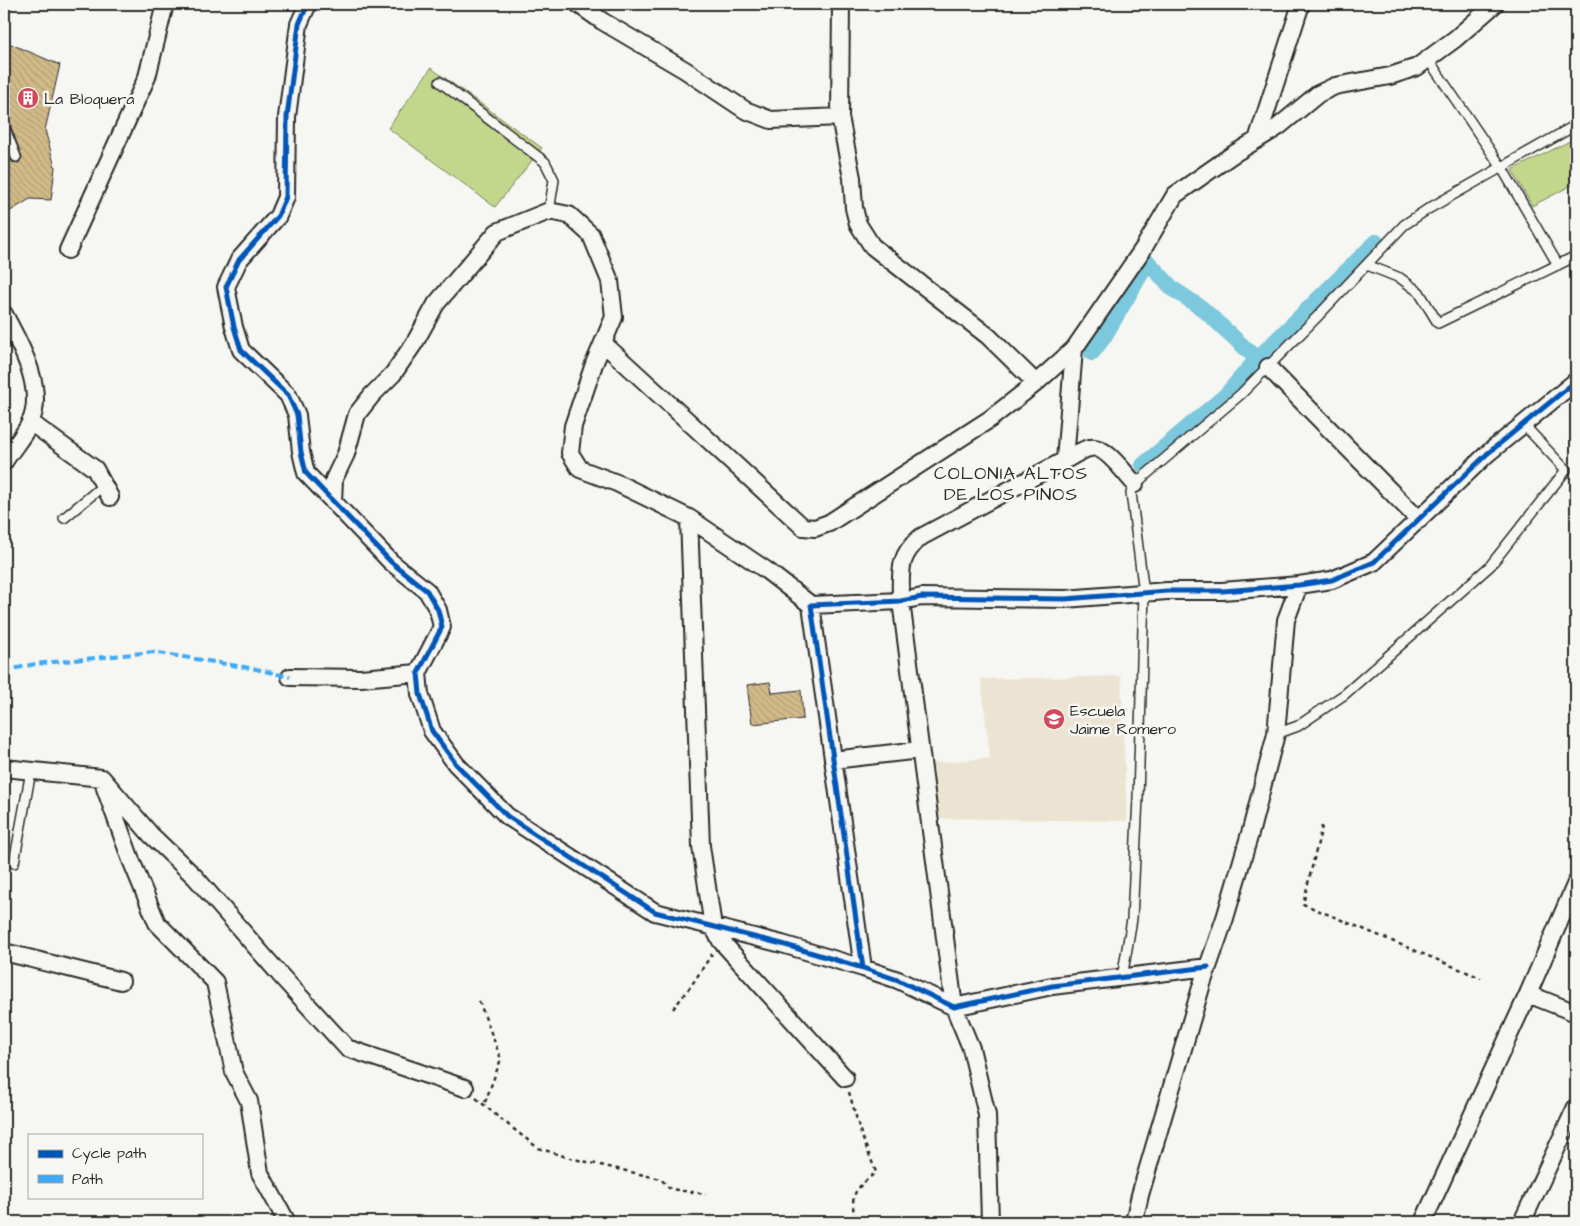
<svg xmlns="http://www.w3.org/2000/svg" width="1580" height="1226" font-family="'Architects Daughter',sans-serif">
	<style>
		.built { fill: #ebe4d2 }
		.pitch { fill: #c3d78c; stroke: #77815c }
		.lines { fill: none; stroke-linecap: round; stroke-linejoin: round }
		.canal { stroke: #7cc8dc; stroke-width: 16 }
		.building { fill: url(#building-back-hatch); stroke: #2b2b2b }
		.service-casing { stroke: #2b2b2b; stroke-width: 12 }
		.minor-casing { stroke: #2b2b2b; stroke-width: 20 }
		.path { stroke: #2b2b2b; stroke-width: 2.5; stroke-dasharray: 4 4; stroke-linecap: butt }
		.service { stroke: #f6f6f2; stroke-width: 9 }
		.minor { stroke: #f6f6f2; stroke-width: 16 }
		.quiet { stroke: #3fa9f5; stroke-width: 4; stroke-dasharray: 8 4; stroke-linecap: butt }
		.cycleway-casing { stroke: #f6f6f2; stroke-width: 8 }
		.cycleway { stroke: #0057b8; stroke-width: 5 }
		.labels { text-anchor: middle; stroke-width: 5; stroke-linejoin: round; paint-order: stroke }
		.poi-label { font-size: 16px; fill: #2b2b2b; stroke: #f6f6f2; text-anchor: start }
		.neighbourhood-label { font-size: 18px; letter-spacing: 1px; fill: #2b2b2b; stroke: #f6f6f2 }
	</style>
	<defs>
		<pattern id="building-back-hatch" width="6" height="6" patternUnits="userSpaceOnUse" patternTransform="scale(1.25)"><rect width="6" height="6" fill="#d2ba89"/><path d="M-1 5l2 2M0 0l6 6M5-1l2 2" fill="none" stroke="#b4a076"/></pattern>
	</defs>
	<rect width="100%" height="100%" fill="#f6f6f2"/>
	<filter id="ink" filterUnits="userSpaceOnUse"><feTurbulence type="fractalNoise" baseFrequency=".02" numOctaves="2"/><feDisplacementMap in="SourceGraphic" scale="10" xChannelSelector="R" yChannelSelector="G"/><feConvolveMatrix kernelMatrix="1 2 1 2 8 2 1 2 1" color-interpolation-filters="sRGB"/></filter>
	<g filter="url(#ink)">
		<path class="built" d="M1121,676L1127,821L928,818L924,764L990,758L981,679Z"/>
		<path class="pitch" d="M431,68L542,148L495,207L388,128Z
			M1576,138V183L1532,206L1512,170Z"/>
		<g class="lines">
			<path class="canal" d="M1092,353L1104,337L1148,262L1173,289L1203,309L1257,359L1226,395L1143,465
				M1264,366L1257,359L1376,242"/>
		</g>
		<path class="building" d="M4,41L60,65L45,130L55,167L51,200L30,199L4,215V143L12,162L19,163L22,157L10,124L4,120Z
			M770,682L772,693L801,690L803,719L752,724L747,685Z"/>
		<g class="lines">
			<g class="service-casing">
				<path id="service" d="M1428,59L1502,168L1558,265
					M440,82L545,162L554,180L549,211
					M4,126L16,157
					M1367,265L1400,278L1419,292L1438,323L1576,256
					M64,518L104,485
					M1276,734L1298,726L1345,694L1490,566L1566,470L1523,424
					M14,863L31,771
					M1122,978L1132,919L1138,798L1144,593L1131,493L1135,484L1241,394L1317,317L1404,225L1428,209L1576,125"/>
			</g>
			<g class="minor-casing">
				<path id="minor" d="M308,4L299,24L287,117L286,197L278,216L239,260L226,287L234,327L241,350L288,395L297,415L301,452L306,473L391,562L427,591L438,610L442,627L418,673L420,694L432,731L456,764L507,816L655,912L782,944L863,968L898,980L954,1007L1052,986L1208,967
					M578,4L602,21L685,70L745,110L771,120L840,117
					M841,4L840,117L852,178L854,208L858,224L872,246L988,336L1036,383
					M1257,140L1301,4
					M68,250L147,77L165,4
					M4,314C20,344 46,389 30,423C23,437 12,449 4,462
					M603,343L803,527L815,528L829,523L990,419L1036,383L1074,349L1143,249L1175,195L1232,155L1278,127L1318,94L1335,86L1390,76L1417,67L1455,39L1495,4
					M1268,367L1419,520
					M30,422L95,469L110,497
					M1065,460C1072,457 1082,449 1090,448C1105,444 1125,474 1135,484
					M333,502L334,479L346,454L357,414L372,395L393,374L415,342L436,304L497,232L549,211L569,215L591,235L610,281L614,317L594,364L573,426L570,453L580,469L617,483L689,518L766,570L811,605
					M689,518L701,846L713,927L721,941L845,1078
					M290,677L361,678L418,673
					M833,760L920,750
					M4,768L102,778L151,835L195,877L282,977L347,1048L465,1088
					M105,788L131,860L157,923L215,982L234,1072L249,1101L260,1173L287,1222
					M4,952L121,981
					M863,968L811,605L901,601L922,597L1065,599L1167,591H1222L1299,585L1332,580L1374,562L1487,454L1576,381
					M1528,994L1576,1013
					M990,1222L987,1115L971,1048L954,1007L901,601C901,572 897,557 921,537L1065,460L1074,349
					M1134,1222L1140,1195L1202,984L1225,918L1251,830L1276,734L1286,620L1299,585
					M1423,1222L1528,994L1576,883
					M1522,1222L1576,1107"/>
			</g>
			<path class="path" d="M1322,826L1303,904L1481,978
				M479,1001L501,1059L484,1105
				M673,1009L691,986L712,954
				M849,1092L861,1134L876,1172C854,1191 850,1192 855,1222
				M476,1098L497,1116L538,1148L570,1158L661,1179L670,1189L706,1194"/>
			<use href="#service" class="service"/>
			<use href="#minor" class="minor"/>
			<path class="quiet" d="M4,671L35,664L153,652L256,669L290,677"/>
			<g class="cycleway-casing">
				<path id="cycleway" d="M308,4L299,24L287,117L286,197L278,216L239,260L226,287L234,327L241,350L288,395L297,415L301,452L306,473L391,562L427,591L438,610L442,627L418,673L420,694L432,731L456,764L507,816L655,912L782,944L863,968L898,980L954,1007L1052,986L1208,967
					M863,968L811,605L901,601L922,597L1065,599L1167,591H1222L1299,585L1332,580L1374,562L1487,454L1576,381"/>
			</g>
			<use href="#cycleway" class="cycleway"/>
		</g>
	</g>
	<defs>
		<g id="building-disc" transform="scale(1.125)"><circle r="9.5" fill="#d1495b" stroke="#f6f6f2"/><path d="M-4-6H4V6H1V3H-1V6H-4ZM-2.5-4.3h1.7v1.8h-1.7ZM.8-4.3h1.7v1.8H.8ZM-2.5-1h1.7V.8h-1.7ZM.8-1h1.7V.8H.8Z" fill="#fff"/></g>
		<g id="school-disc" transform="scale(1.125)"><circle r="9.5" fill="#d1495b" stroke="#f6f6f2"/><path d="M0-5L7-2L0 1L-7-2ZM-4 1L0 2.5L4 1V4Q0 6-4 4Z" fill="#fff"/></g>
	</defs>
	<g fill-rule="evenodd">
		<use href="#building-disc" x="28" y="98"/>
		<use href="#school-disc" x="1054" y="719"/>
	</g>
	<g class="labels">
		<g class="poi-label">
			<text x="44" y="104">La Bloquera</text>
			<text x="1070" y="716">Escuela<tspan x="1070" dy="18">Jaime Romero</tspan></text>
		</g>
		<g class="neighbourhood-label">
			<text x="1011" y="479">COLONIA ALTOS<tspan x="1011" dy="21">DE LOS PINOS</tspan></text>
		</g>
	</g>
	<rect width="1580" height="1226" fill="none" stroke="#f6f6f2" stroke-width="20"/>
	<rect x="10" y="10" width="1560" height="1206" fill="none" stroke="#2b2b2b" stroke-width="2" filter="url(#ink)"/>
	<rect x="28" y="1134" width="175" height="65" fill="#f6f6f2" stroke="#a5a5a2"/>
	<rect x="38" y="1150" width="25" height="8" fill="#0057b8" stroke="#a5a5a2"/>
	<text x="72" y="1158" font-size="15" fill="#2b2b2b">Cycle path</text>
	<rect x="38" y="1175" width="25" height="8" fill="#3fa9f5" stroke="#a5a5a2"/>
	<text x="72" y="1184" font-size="15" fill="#2b2b2b">Path</text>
</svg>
